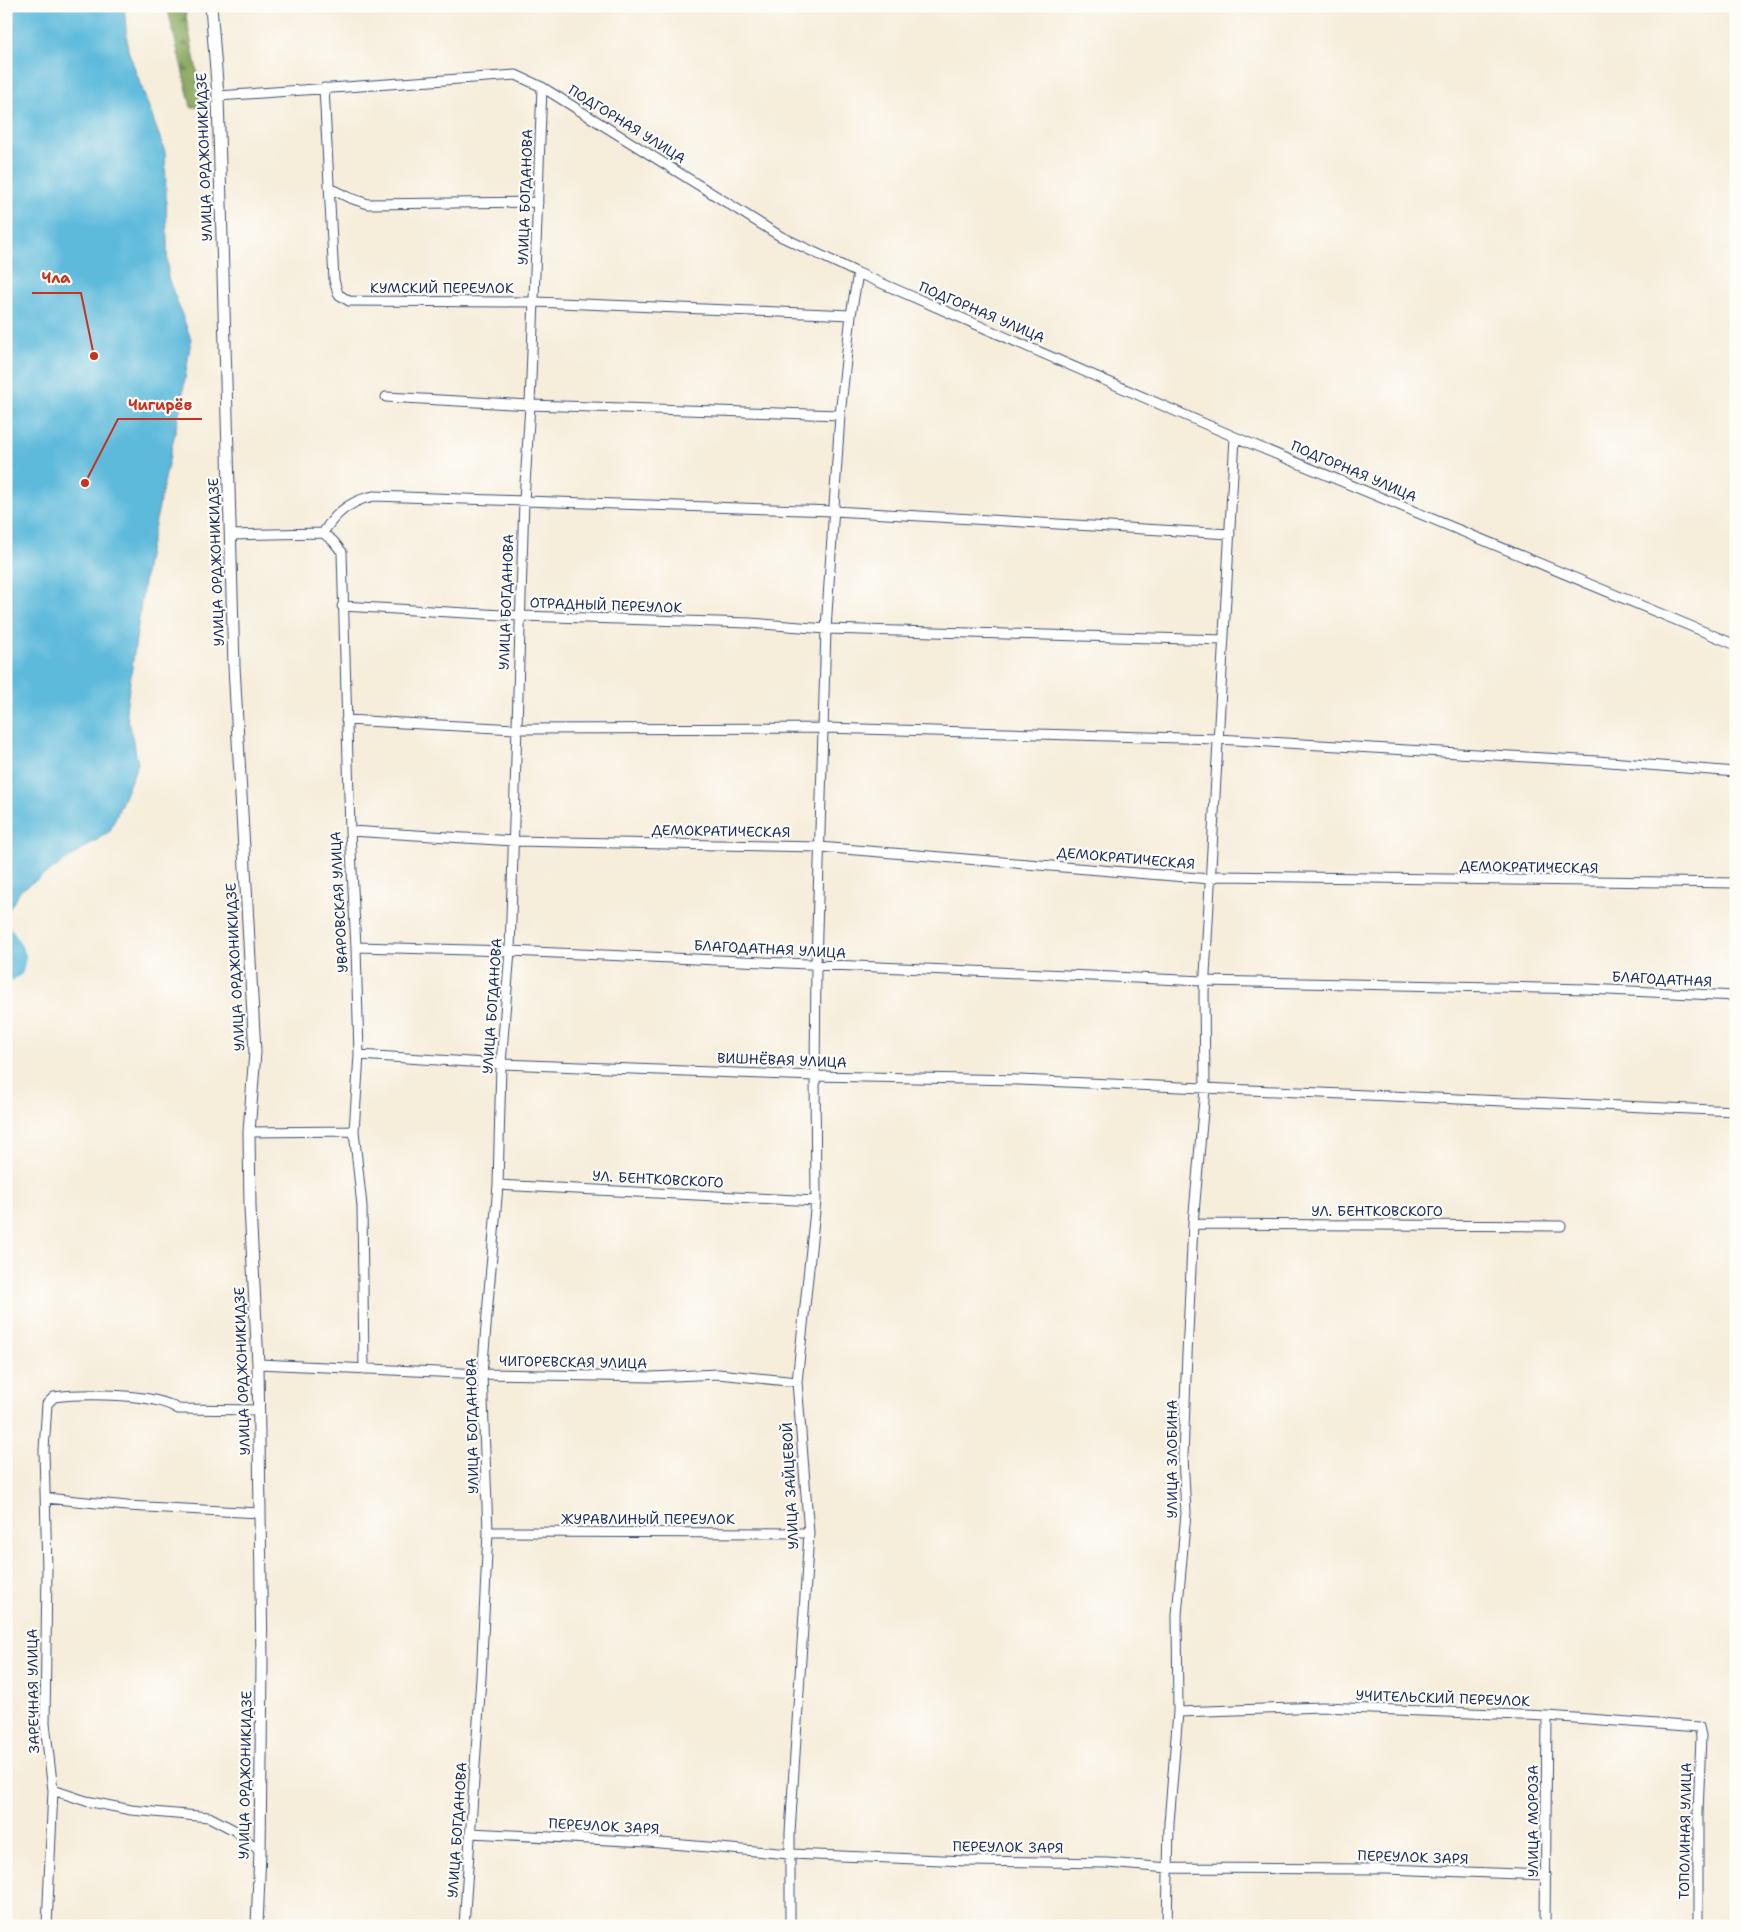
<svg xmlns="http://www.w3.org/2000/svg" width="1742" height="1932" font-family="'Shantell Sans',sans-serif">
	<style>
		.forest { fill: url(#forest-firs); stroke: #506a5b }
		.water { fill: #5dbadb; stroke: #3c749c }
		.lines { fill: none; stroke-linecap: round; stroke-linejoin: round }
		.river { stroke: #5dbadb; stroke-width: 18 }
		.street-casing { stroke: #3c4c71; stroke-width: 11 }
		.secondary-casing { stroke: #3c4c71; stroke-width: 13 }
		.street { stroke: #fff; stroke-width: 9 }
		.secondary { stroke: #fff; stroke-width: 11 }
		.labels { text-anchor: middle; stroke-width: 4.5; stroke-linejoin: round; paint-order: stroke }
		.street-label { font-size: 14px; fill: #1b2f5e; stroke: #fdfcf7 }
		.leader { fill: none; stroke: #c8321e; stroke-width: 2 }
		.callout-dot { fill: #c8321e; stroke: #fdfcf7; stroke-width: 2 }
		.callout-label { font-size: 15px; text-anchor: middle; font-weight: bold; fill: #c8321e; stroke: #fdfcf7; stroke-width: 4.5; stroke-linejoin: round; paint-order: stroke }
	</style>
	<defs>
		<pattern id="forest-firs" width="22" height="20" patternUnits="userSpaceOnUse" patternTransform="scale(1.25)"><rect width="22" height="20" fill="#85a458"/><path d="M5 1l3.5 6h-7zM16 11l3.5 6h-7z" fill="#6c864c"/></pattern>
	</defs>
	<rect width="100%" height="100%" fill="#fdfcf7"/>
	<filter id="ink" filterUnits="userSpaceOnUse"><feTurbulence type="fractalNoise" baseFrequency=".02" numOctaves="2"/><feDisplacementMap in="SourceGraphic" scale="10" xChannelSelector="R" yChannelSelector="G"/><feConvolveMatrix kernelMatrix="1 2 1 2 8 2 1 2 1" color-interpolation-filters="sRGB"/></filter>
	<filter id="wash" filterUnits="userSpaceOnUse"><feTurbulence type="fractalNoise" baseFrequency=".0096" numOctaves="4" result="noise"/><feDisplacementMap in="SourceGraphic" scale="20" xChannelSelector="R" yChannelSelector="G"/><feGaussianBlur stdDeviation="1.12" result="paint"/><feColorMatrix in="noise" values="0 0 0 0 0 0 0 0 0 0 0 0 0 0 0 0 0 1.4 0 .05"/><feComposite in="paint" operator="in"/></filter>
	<g filter="url(#wash)">
		<rect width="100%" height="100%" fill="#f6edda"/>
		<path class="forest" d="M167,6H184L200,86L199,107H191Z"/>
		<path class="water" d="M6,6H124L128,50L165,152L168,278L191,339L181,405L147,561L126,710L138,763L110,831L21,890L6,914Z"/>
		<g class="lines">
			<path class="river" d="M6,936L17,956L15,968L6,974"/>
		</g>
	</g>
	<g filter="url(#ink)">
		<g class="lines">
			<g class="street-casing">
				<path id="street" d="M324,88L334,280L338,294L349,301L535,302L851,315
					M218,96L516,75L542,87L780,236L858,273L1235,437L1736,645
					M329,188L350,198L368,204L538,202
					M386,397L530,405L840,415
					M323,533C335,513 352,500 374,496L834,511L1230,534
					M230,535L323,533L333,541L342,552L350,831L356,947L359,1055L354,1131L362,1206L364,1369
					M342,606L520,616L749,623L826,629L1224,640
					M346,720L516,729L824,728L1218,739L1597,761L1736,772
					M350,831L514,841L819,847L1210,879L1218,876L1736,883
					M356,947L510,951L1204,981L1587,989L1736,996
					M359,1055L501,1064L815,1076L1019,1080L1736,1111
					M249,1132L354,1131
					M498,1185L816,1201
					M1193,1224L1561,1226
					M258,1364L482,1374L652,1377L718,1374L797,1382
					M259,1410L178,1409C155,1393 82,1393 54,1397L47,1404L44,1450L47,1571L45,1724L53,1790L86,1801L131,1810L209,1817L234,1830L260,1851
					M46,1498L127,1506L260,1513
					M488,1532L809,1533
					M1178,1712L1323,1707L1547,1716L1699,1727L1701,1736L1698,1813V1926
					M470,1833L648,1842L790,1854L967,1861L1107,1863L1169,1868L1387,1869L1546,1875
					M47,1926L53,1790
					M464,1926L481,1678L488,1532L482,1374L498,1185L501,1064L510,951L524,500L530,405L542,87
					M790,1926V1833L809,1533L797,1382L816,1201L815,1076L816,965L826,629L840,415L851,315L858,273
					M1167,1926L1169,1823L1178,1712L1177,1615L1186,1513L1183,1457L1186,1377L1193,1224L1205,1089L1204,993L1235,437
					M1545,1926L1547,1716"/>
			</g>
			<g class="secondary-casing">
				<path id="secondary" d="M211,6L218,96L234,666L255,1052L249,1132L250,1207L258,1364L262,1662L260,1851L257,1926"/>
			</g>
			<use href="#street" class="street"/>
			<use href="#secondary" class="secondary"/>
		</g>
	</g>
	<g class="labels">
		<g class="street-label">
			<text transform="translate(627 124) rotate(32)" y="5">ПОДГОРНАЯ УЛИЦА</text>
			<text transform="translate(204 157) rotate(-92)" y="5">УЛИЦА ОРДЖОНИКИДЗЕ</text>
			<text transform="translate(525 197) rotate(-88)" y="5">УЛИЦА БОГДАНОВА</text>
			<text x="442" y="293">КУМСКИЙ ПЕРЕУЛОК</text>
			<text transform="translate(982 312) rotate(23)" y="5">ПОДГОРНАЯ УЛИЦА</text>
			<text transform="translate(1354 471) rotate(23)" y="5">ПОДГОРНАЯ УЛИЦА</text>
			<text transform="translate(216 562) rotate(-92)" y="5">УЛИЦА ОРДЖОНИКИДЗЕ</text>
			<text transform="translate(506 602) rotate(-88)" y="5">УЛИЦА БОГДАНОВА</text>
			<text transform="translate(606 605) rotate(2)" y="5">ОТРАДНЫЙ ПЕРЕУЛОК</text>
			<text transform="translate(721 831) rotate(1)" y="5">ДЕМОКРАТИЧЕСКАЯ</text>
			<text transform="translate(1126 858) rotate(5)" y="5">ДЕМОКРАТИЧЕСКАЯ</text>
			<text transform="translate(1529 867) rotate(1)" y="5">ДЕМОКРАТИЧЕСКАЯ</text>
			<text transform="translate(339 902) rotate(-93)" y="5">УВАРОВСКАЯ УЛИЦА</text>
			<text transform="translate(770 949) rotate(3)" y="5">БЛАГОДАТНАЯ УЛИЦА</text>
			<text transform="translate(235 967) rotate(-93)" y="5">УЛИЦА ОРДЖОНИКИДЗЕ</text>
			<text transform="translate(1662 979) rotate(3)" y="5">БЛАГОДАТНАЯ</text>
			<text transform="translate(492 1006) rotate(-86)" y="5">УЛИЦА БОГДАНОВА</text>
			<text transform="translate(782 1060) rotate(2)" y="5">ВИШНЁВАЯ УЛИЦА</text>
			<text transform="translate(658 1179) rotate(3)" y="5">УЛ. БЕНТКОВСКОГО</text>
			<text x="1377" y="1216">УЛ. БЕНТКОВСКОГО</text>
			<text transform="translate(573 1362) rotate(1)" y="5">ЧИГОРЕВСКАЯ УЛИЦА</text>
			<text transform="translate(242 1371) rotate(-92)" y="5">УЛИЦА ОРДЖОНИКИДЗЕ</text>
			<text transform="translate(472 1426) rotate(-91)" y="5">УЛИЦА БОГДАНОВА</text>
			<text transform="translate(1172 1459) rotate(-90)" y="5">УЛИЦА ЗЛОБИНА</text>
			<text transform="translate(790 1486) rotate(-93)" y="5">УЛИЦА ЗАЙЦЕВОЙ</text>
			<text x="648" y="1524">ЖУРАВЛИНЫЙ ПЕРЕУЛОК</text>
			<text transform="translate(33 1691) rotate(-91)" y="5">ЗАРЕЧНАЯ УЛИЦА</text>
			<text transform="translate(1443 1698) rotate(2)" y="5">УЧИТЕЛЬСКИЙ ПЕРЕУЛОК</text>
			<text transform="translate(245 1775) rotate(-89)" y="5">УЛИЦА ОРДЖОНИКИДЗЕ</text>
			<text transform="translate(1533 1821) rotate(-90)" y="5">УЛИЦА МОРОЗА</text>
			<text transform="translate(604 1826) rotate(3)" y="5">ПЕРЕУЛОК ЗАРЯ</text>
			<text transform="translate(457 1830) rotate(-86)" y="5">УЛИЦА БОГДАНОВА</text>
			<text transform="translate(1685 1831) rotate(-89)" y="5">ТОПОЛИНАЯ УЛИЦА</text>
			<text transform="translate(1008 1847) rotate(1)" y="5">ПЕРЕУЛОК ЗАРЯ</text>
			<text transform="translate(1413 1857) rotate(2)" y="5">ПЕРЕУЛОК ЗАРЯ</text>
		</g>
	</g>
	<path class="leader" d="M94 356L81 293H32M85 483L118 419H202"/>
	<g class="callout-dot">
		<circle cx="94" cy="356" r="5"/>
		<circle cx="85" cy="483" r="5"/>
	</g>
	<g class="callout-label">
		<text x="56" y="283">Чла</text>
		<text x="160" y="410">Чигирёв</text>
	</g>
	<rect width="1742" height="1932" fill="none" stroke="#fdfcf7" stroke-width="25"/>
</svg>
